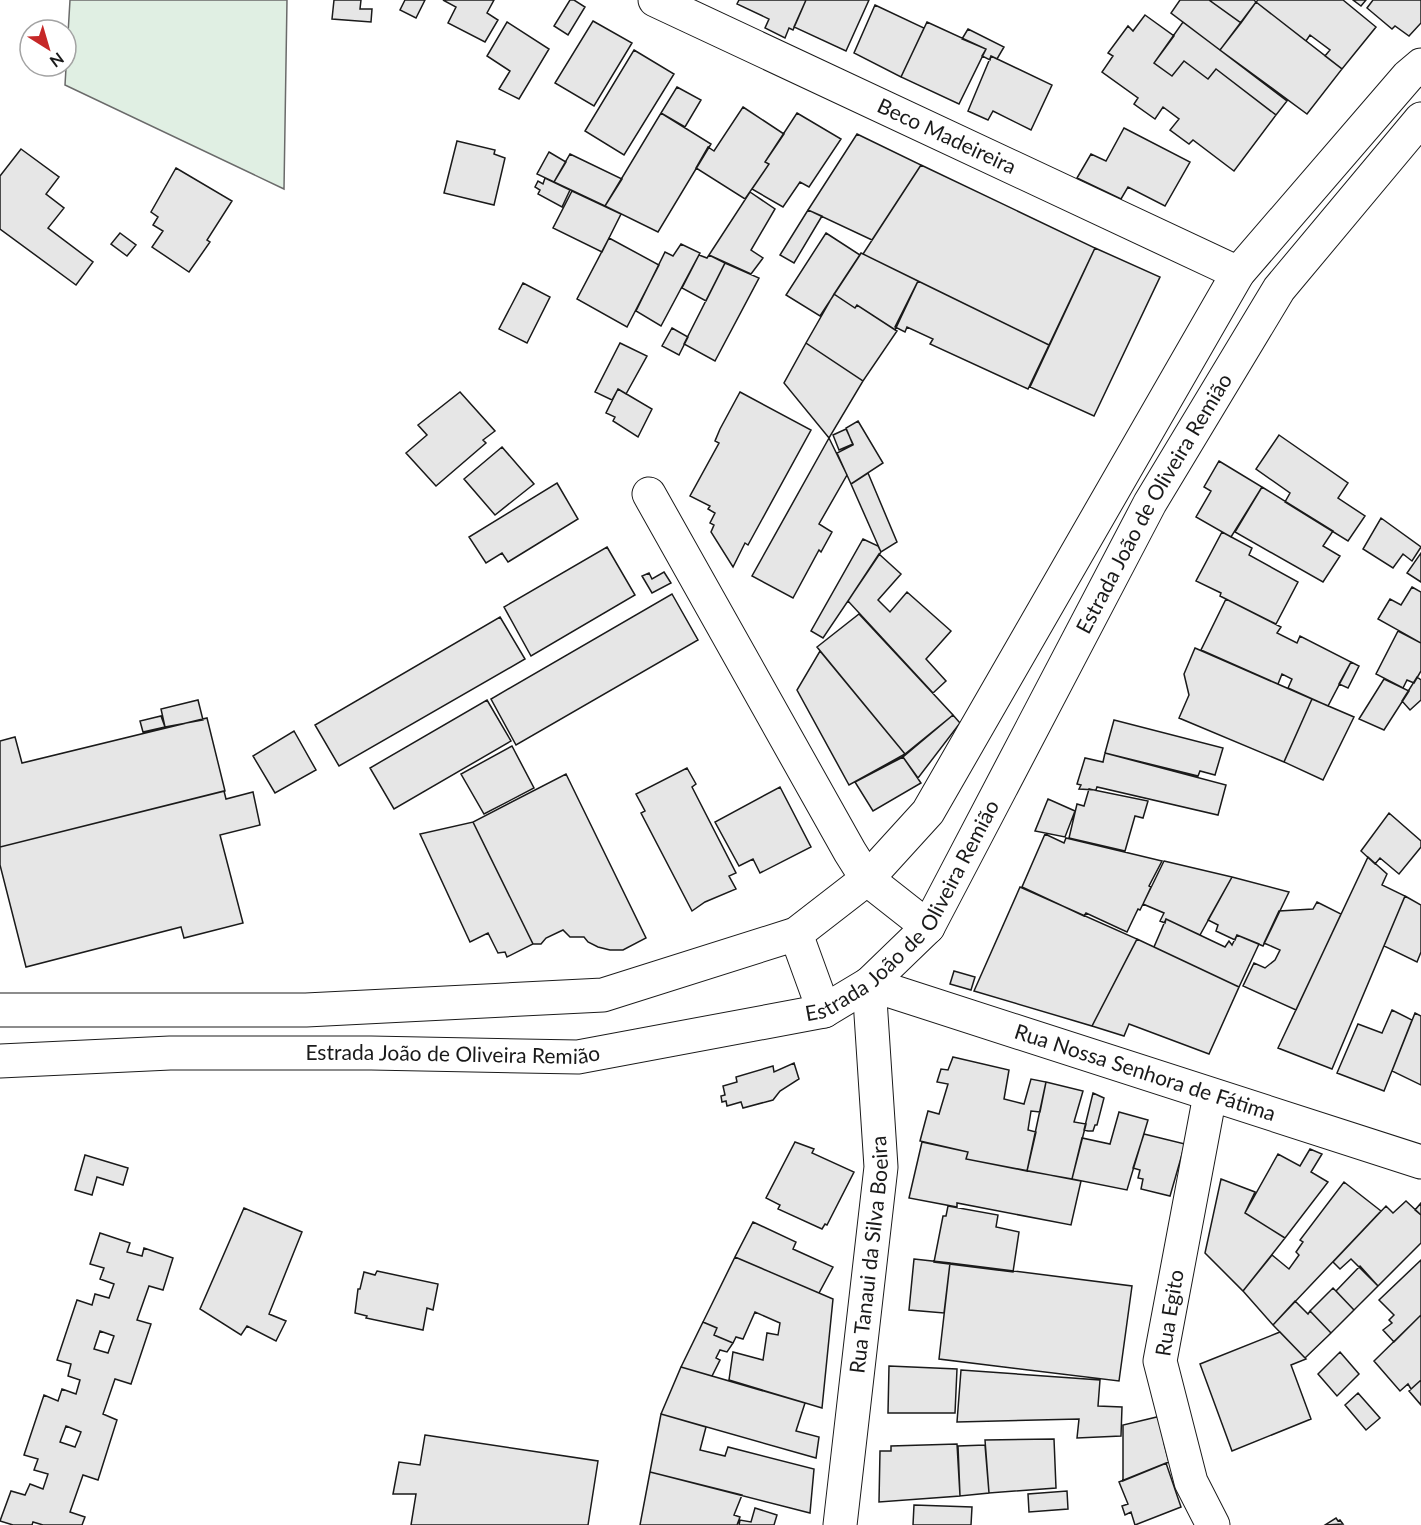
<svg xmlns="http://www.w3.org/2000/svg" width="1421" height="1525" font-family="Lato,sans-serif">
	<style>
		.green { fill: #e0efe3; stroke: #6a6a6a; stroke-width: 1.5 }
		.building { fill: #e6e6e6; stroke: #1a1a1a; stroke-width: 1.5; fill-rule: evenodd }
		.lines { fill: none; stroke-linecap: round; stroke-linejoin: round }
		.minor-casing { stroke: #1a1a1a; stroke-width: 35 }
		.tertiary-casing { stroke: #1a1a1a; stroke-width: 35 }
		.secondary-casing { stroke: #1a1a1a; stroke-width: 35 }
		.minor { stroke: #fff; stroke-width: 33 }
		.tertiary { stroke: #fff; stroke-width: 33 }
		.secondary { stroke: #fff; stroke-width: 33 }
		.labels { text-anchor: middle; stroke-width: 4.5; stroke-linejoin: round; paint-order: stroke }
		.street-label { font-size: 21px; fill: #1a1a1a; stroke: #fff }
	</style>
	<rect width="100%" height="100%" fill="#fff"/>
	<path class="green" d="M70,0H287L284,189L65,85Z"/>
	<path class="building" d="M334,0H361L360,9H372L371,22L332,19Z
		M405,0H425L416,18L400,10Z
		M443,0H494L487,13L498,20L485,42L448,23L456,7Z
		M570,0H574L585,7L568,35L554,26Z
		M739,0H806L793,30L789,28L785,38L765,28L769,19L737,4Z
		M806,0H869L846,51L794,27Z
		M1180,0H1209L1241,23L1220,50L1171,13Z
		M1209,0H1254L1256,2L1241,23Z
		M1258,0H1343L1376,27L1342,69L1325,56L1330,50L1310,35L1306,41L1256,2Z
		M1353,0H1366L1361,6Z
		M1373,0H1421V23L1409,36L1395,26L1392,29L1367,8Z
		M1256,2L1342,69L1307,114L1220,50Z
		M875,5L924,28L901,77L854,53Z
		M1145,15L1174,36L1154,63L1172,76L1184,61L1208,79L1216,69L1276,115L1234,171L1193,140L1189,144L1170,130L1179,119L1163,107L1155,119L1134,104L1138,98L1102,72L1113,56L1108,53L1128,26L1133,31Z
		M593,21L632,43L594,106L555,83Z
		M507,22L549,49L519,99L499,89L510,71L487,56Z
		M927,22L986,49L959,104L901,77Z
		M1183,22L1287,101L1276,115L1216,69L1208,79L1184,61L1172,76L1154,63Z
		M968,29L1004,47L997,59L991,56L990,60L982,56L986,49L962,39Z
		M634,50L674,74L624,155L585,131Z
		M991,56L1052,85L1031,130L993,111L988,120L968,111Z
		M677,87L701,100L685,127L661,113Z
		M743,107L784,134L765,162L769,164L745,199L696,168L708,147L714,151Z
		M661,113L711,144L658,232L605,206Z
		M797,113L841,139L809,187L800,182L783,207L752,189L769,164L765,162Z
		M1124,128L1190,162L1165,206L1128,187L1121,199L1077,178L1091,154L1106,161Z
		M857,134L921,165L872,240L808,210Z
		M457,141L495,150L494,154L505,158L494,205L444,193Z
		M21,149L59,177L46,194L64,208L48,228L93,262L76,285L0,229V176Z
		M549,152L566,162L554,182L537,174Z
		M570,154L622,179L605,206L554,182Z
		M921,165L1095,248L1049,345L863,254Z
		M176,168L232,201L207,240L210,242L189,272L152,247L163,231L153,225L158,217L151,212Z
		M545,178L570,190L562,207L538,194L540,190L535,187L538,181L543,184Z
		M572,191L621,214L602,252L553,228Z
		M750,192L775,209L751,250L763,258L751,274L709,255Z
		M808,210L822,216L794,263L780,255Z
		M120,233L136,245L127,256L111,244Z
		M826,233L860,255L820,316L786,295Z
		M609,238L659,265L627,327L577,299Z
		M681,244L700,253L661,326L636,311L665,252L673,256Z
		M1095,248L1160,277L1094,416L1030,387Z
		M861,253L918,281L895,330L857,305L855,308L834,294Z
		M699,255L707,258L709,255L725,263L706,301L682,288Z
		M725,263L759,278L715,361L684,344Z
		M918,281L1049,345L1028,389L930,344L933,339L907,327L905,332L895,327Z
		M523,283L550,297L527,343L499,329Z
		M834,294L855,308L857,305L897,331L863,381L806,343Z
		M672,328L688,337L679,355L662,346Z
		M620,343L647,356L626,394L618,389L612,400L595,392Z
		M806,343L863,381L829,438L784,383Z
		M618,389L652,409L638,437L613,421L615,417L606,413Z
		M460,392L495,431L483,440L486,443L436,486L406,453L427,435L418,425Z
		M740,392L811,430L748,545L745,543L733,567L711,532L714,525L710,523L715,513L708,509L710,506L690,496L719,443L715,441L720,429Z
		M858,421L883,463L851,484L837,453L853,445L846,428Z
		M846,429L853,444L839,450L833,435Z
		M1279,435L1348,483L1338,498L1365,516L1348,541L1285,502L1290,493L1256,469Z
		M829,438L847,475L819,524L832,532L821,552L819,550L793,598L752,576Z
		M502,447L534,484L495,515L464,479Z
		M1219,461L1262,487L1231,537L1196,517L1211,491L1204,487Z
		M868,473L897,542L881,552L851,484Z
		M557,483L578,519L508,562L502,553L486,563L469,537Z
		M1262,487L1333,531L1323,546L1340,556L1323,582L1235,532Z
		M1381,518L1421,547L1412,561L1403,554L1393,568L1363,549Z
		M1222,532L1252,548L1249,555L1298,582L1276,624L1220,596L1221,593L1196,581Z
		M863,539L878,546L881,552L823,638L811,631Z
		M607,547L635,595L531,656L504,607Z
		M1421,553V582L1407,573Z
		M879,554L901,574L878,600L890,612L907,592L951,631L926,659L946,681L933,693L848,601Z
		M664,572L671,583L652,593L642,576L649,573L652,579Z
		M1412,587L1421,592V643L1378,619L1390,599L1401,605Z
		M672,594L698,640L516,745L491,699Z
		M1226,599L1281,627L1277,633L1297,643L1300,636L1351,662L1328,706L1288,688L1292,679L1282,674L1278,684L1201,650Z
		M859,614L953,715L905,754L817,647Z
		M500,617L525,659L339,766L315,725Z
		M1398,631L1421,643V671L1414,683L1407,680L1403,688L1376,674Z
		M1195,648L1312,699L1284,762L1179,718L1189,695L1184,674Z
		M820,651L905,754L849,785L797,690Z
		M1351,662L1359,666L1348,688L1339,684Z
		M1417,677L1421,680V700L1410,710L1402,701Z
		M1384,679L1409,691L1384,730L1359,719Z
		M1312,699L1354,717L1323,780L1284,762Z
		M198,700L203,720L165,727L161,709Z
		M487,700L511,741L394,809L370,768Z
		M953,715L960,723L918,778L903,757Z
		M161,716L165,727L143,732L140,721Z
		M207,718L225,791L0,847V741L15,737L22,763Z
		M1114,720L1223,748L1215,775L1200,771L1198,776L1105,753Z
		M294,731L316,770L275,793L253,756Z
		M512,746L534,788L484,814L461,774Z
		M1105,753L1226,785L1218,815L1097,787L1096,790L1079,789L1081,785L1077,784L1085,758L1103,762Z
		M903,757L921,783L873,811L855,782Z
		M687,768L696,784L692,787L736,873L729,876L736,889L705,902L692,911L641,813L645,811L636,794Z
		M566,774L646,938L623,950H610L598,947L588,942L584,937H570L563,930L546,938L541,944H533L473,822Z
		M780,787L811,847L760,873L753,859L739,866L715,822Z
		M1089,789L1148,801L1143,818L1135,816L1125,851L1069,838L1077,804L1084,806Z
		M224,791L226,799L253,792L260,825L220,835L243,923L184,938L181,927L26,967L0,865V847Z
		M1048,799L1075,811L1065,837L1035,831Z
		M1389,813L1421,841V847L1399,874L1380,858L1375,864L1361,851Z
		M473,822L533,944L507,957L505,952L498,953L488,933L470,942L420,834Z
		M1045,834L1064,843L1066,838L1162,861L1149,886L1151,887L1143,904L1140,910L1138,909L1127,932L1086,913L1084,916L1022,887Z
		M1368,857L1387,874L1382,885L1405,896L1332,1069L1278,1048Z
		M1164,861L1232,877L1200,935L1166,919L1165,923L1160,921L1164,913L1143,904Z
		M1232,877L1289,892L1263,946L1237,935L1235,940L1216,931L1218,925L1208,920Z
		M1020,887L1137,939L1092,1026L974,991Z
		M1405,896L1421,905V952L1417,962L1384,946Z
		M1317,902L1341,914L1296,1010L1243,986L1254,963L1265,968L1275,960L1280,950L1264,943L1279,911L1313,909Z
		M1166,919L1225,947L1229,941L1232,945L1237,935L1259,944L1239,987L1154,947Z
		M1137,939L1239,987L1209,1054L1129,1024L1124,1036L1092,1026Z
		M954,971L975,977L971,990L950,984Z
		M1392,1010L1412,1020L1384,1091L1337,1073L1358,1024L1382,1033Z
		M1415,1013L1421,1016V1085L1392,1071Z
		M953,1057L1009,1070L1004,1099L1024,1104L1031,1079L1046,1082L1040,1112L1031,1111L1028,1130L1036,1132L1027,1171L966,1159L968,1152L920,1141L928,1111L939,1114L948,1084L937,1082L941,1069L948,1070Z
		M794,1063L799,1079L780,1091L773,1100L743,1108L741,1102L727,1106L726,1101L722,1102L721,1096L725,1095L723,1086L737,1082L736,1077L773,1066L774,1072Z
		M1046,1082L1083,1091L1074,1122L1086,1124L1072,1179L1027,1171Z
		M1093,1093L1104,1098L1097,1125H1095L1093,1131H1088L1084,1130Z
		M1119,1112L1148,1120L1127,1190L1072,1179L1082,1138L1110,1144Z
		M1144,1134L1185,1144L1170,1196L1141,1189L1143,1179L1138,1178L1140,1170L1133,1168Z
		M795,1142L814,1149L812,1153L854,1172L827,1225L825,1224L822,1229L778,1209L780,1205L766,1198Z
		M922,1142L968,1152L966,1159L1081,1181L1071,1225L957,1203V1207L909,1198Z
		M1310,1149L1322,1154L1311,1172L1328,1182L1285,1238L1245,1213L1278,1154L1300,1166Z
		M85,1155L128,1168L123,1185L97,1177L92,1195L75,1190Z
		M1221,1179L1255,1192L1245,1213L1285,1238L1243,1291L1205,1253Z
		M1344,1182L1381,1211L1273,1325L1243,1291L1272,1255L1289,1269L1299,1255L1296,1252L1303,1242L1300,1240Z
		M1406,1201L1421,1215V1243L1378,1286L1351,1259L1340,1269L1333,1262L1386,1206L1393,1213Z
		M1421,1203V1215L1415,1210Z
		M948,1206L998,1215L996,1227L1019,1232L1013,1272L934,1262L943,1216H946Z
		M244,1208L302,1232L269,1314L286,1321L276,1341L247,1326L241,1335L200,1309Z
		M753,1222L796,1242L793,1249L833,1267L819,1293L735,1257Z
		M100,1233L130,1243L127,1252L142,1256L144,1248L173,1258L163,1290L149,1286L137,1320L151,1324L131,1384L115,1379L103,1414L117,1420L98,1480L83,1475L70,1512L85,1517L82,1525H43L33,1522L32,1525H13L0,1521L11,1491L25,1495L30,1484L43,1489L48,1474L34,1470L38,1459L24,1455L44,1395L58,1401L62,1389L76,1394L80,1380L68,1376L71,1364L57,1360L77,1300L92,1305L95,1294L109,1298L114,1284L100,1279L104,1268L90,1264ZM100,1331L114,1336L108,1353L94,1349ZM66,1426L81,1432L75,1447L60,1442Z
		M735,1257L833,1299L822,1408L729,1380L733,1352L763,1360L767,1333L778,1335L780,1323L755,1312L743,1339L736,1337L733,1343L714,1335L717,1328L703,1322Z
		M914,1259L950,1263L944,1313L909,1310Z
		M1421,1260V1315L1394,1342L1383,1330L1392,1323L1389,1320L1394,1315L1379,1300Z
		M950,1263L1132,1286L1119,1381L939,1359Z
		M1360,1266L1378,1286L1354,1310L1336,1291Z
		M377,1271L438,1284L433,1310L427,1308L423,1330L366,1318L367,1316L355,1313L358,1289H360L364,1272L375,1275Z
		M1333,1288L1354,1310L1331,1333L1310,1311Z
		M1295,1301L1308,1314L1310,1311L1331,1333L1305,1358L1273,1325Z
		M1421,1315V1380L1411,1389L1408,1384L1400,1391L1374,1361Z
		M703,1322L717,1328L714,1335L733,1343L727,1352L720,1350L716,1358L720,1360L712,1376L681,1367Z
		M1280,1332L1306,1359L1291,1365L1311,1419L1232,1451L1200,1364Z
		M1340,1352L1359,1374L1337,1396L1318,1374Z
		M889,1366L957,1369L955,1413H888Z
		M681,1367L805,1403L796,1431L819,1437L816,1458L661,1414Z
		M961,1370L1100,1380L1098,1406L1122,1407L1121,1436L1077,1438L1079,1419L957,1422Z
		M1421,1380V1405L1409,1391Z
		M1358,1393L1380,1418L1366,1430L1345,1405Z
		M661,1414L706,1427L700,1450L725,1456L728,1447L814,1469L810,1513L650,1472Z
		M1161,1416L1167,1442L1164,1443L1169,1462L1123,1481V1425Z
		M425,1435L598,1461L588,1525H411L416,1494H393L399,1462L420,1465Z
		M1054,1439L1056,1488L989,1493L985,1440Z
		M957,1444L960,1496L879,1502L880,1451H891V1446Z
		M985,1445L989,1493L960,1496L958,1446Z
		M1166,1463L1181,1507L1135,1525L1131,1512L1125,1515L1122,1506L1128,1504L1119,1482Z
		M650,1472L742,1495L734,1515L740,1517L737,1525H640Z
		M1067,1491L1068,1509L1029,1512L1028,1494Z
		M914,1505L972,1507L971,1525H913Z
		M755,1508L777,1515L774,1525H739L740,1520L751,1522Z
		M1336,1518L1338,1521L1340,1520L1343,1524L1325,1525Z"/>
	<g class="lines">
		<g class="minor-casing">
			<g id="minor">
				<path id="s1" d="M655,0L1238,273"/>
				<path d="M649,494L850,852L867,879"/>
				<path id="s2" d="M869,984L1421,1162"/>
				<path d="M1210,1095L1160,1361L1191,1482L1213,1525"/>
			</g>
		</g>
		<g class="tertiary-casing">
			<g id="tertiary">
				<path id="s3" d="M840,1525L881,1167L869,984"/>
			</g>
		</g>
		<g class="secondary-casing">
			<g id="secondary">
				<path d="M867,879L928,927"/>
				<path d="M796,934L824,1011"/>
				<path d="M0,1010H306L603,995L796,934L867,879L928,812L1238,273L1408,76L1421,65"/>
				<path id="s4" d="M0,1061L170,1053H371L578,1057L824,1011L869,984L928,927L1150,503L1279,289L1421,119"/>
			</g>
		</g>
		<use href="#minor" class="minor"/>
		<use href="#tertiary" class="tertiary"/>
		<use href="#secondary" class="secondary"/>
	</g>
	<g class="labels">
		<g class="street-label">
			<text dy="7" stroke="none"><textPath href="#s1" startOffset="322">Beco Madeireira</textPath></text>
			<text dy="7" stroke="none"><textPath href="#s4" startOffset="1443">Estrada João de Oliveira Remião</textPath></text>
			<text dy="7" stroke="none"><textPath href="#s4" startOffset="957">Estrada João de Oliveira Remião</textPath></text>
			<text dy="7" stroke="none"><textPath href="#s4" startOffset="453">Estrada João de Oliveira Remião</textPath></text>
			<text dy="7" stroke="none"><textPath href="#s2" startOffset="290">Rua Nossa Senhora de Fátima</textPath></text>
			<text dy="7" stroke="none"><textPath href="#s3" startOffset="272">Rua Tanaui da Silva Boeira</textPath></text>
			<text transform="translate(1170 1313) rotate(-81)" y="7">Rua Egito</text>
		</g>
	</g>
	<g transform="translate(48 48) rotate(143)"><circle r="28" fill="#ffffff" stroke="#a3a3a3" stroke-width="1.5"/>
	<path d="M0-4.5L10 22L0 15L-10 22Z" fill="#c62828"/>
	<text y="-9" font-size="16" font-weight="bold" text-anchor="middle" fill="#1a1a1a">N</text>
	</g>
</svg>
